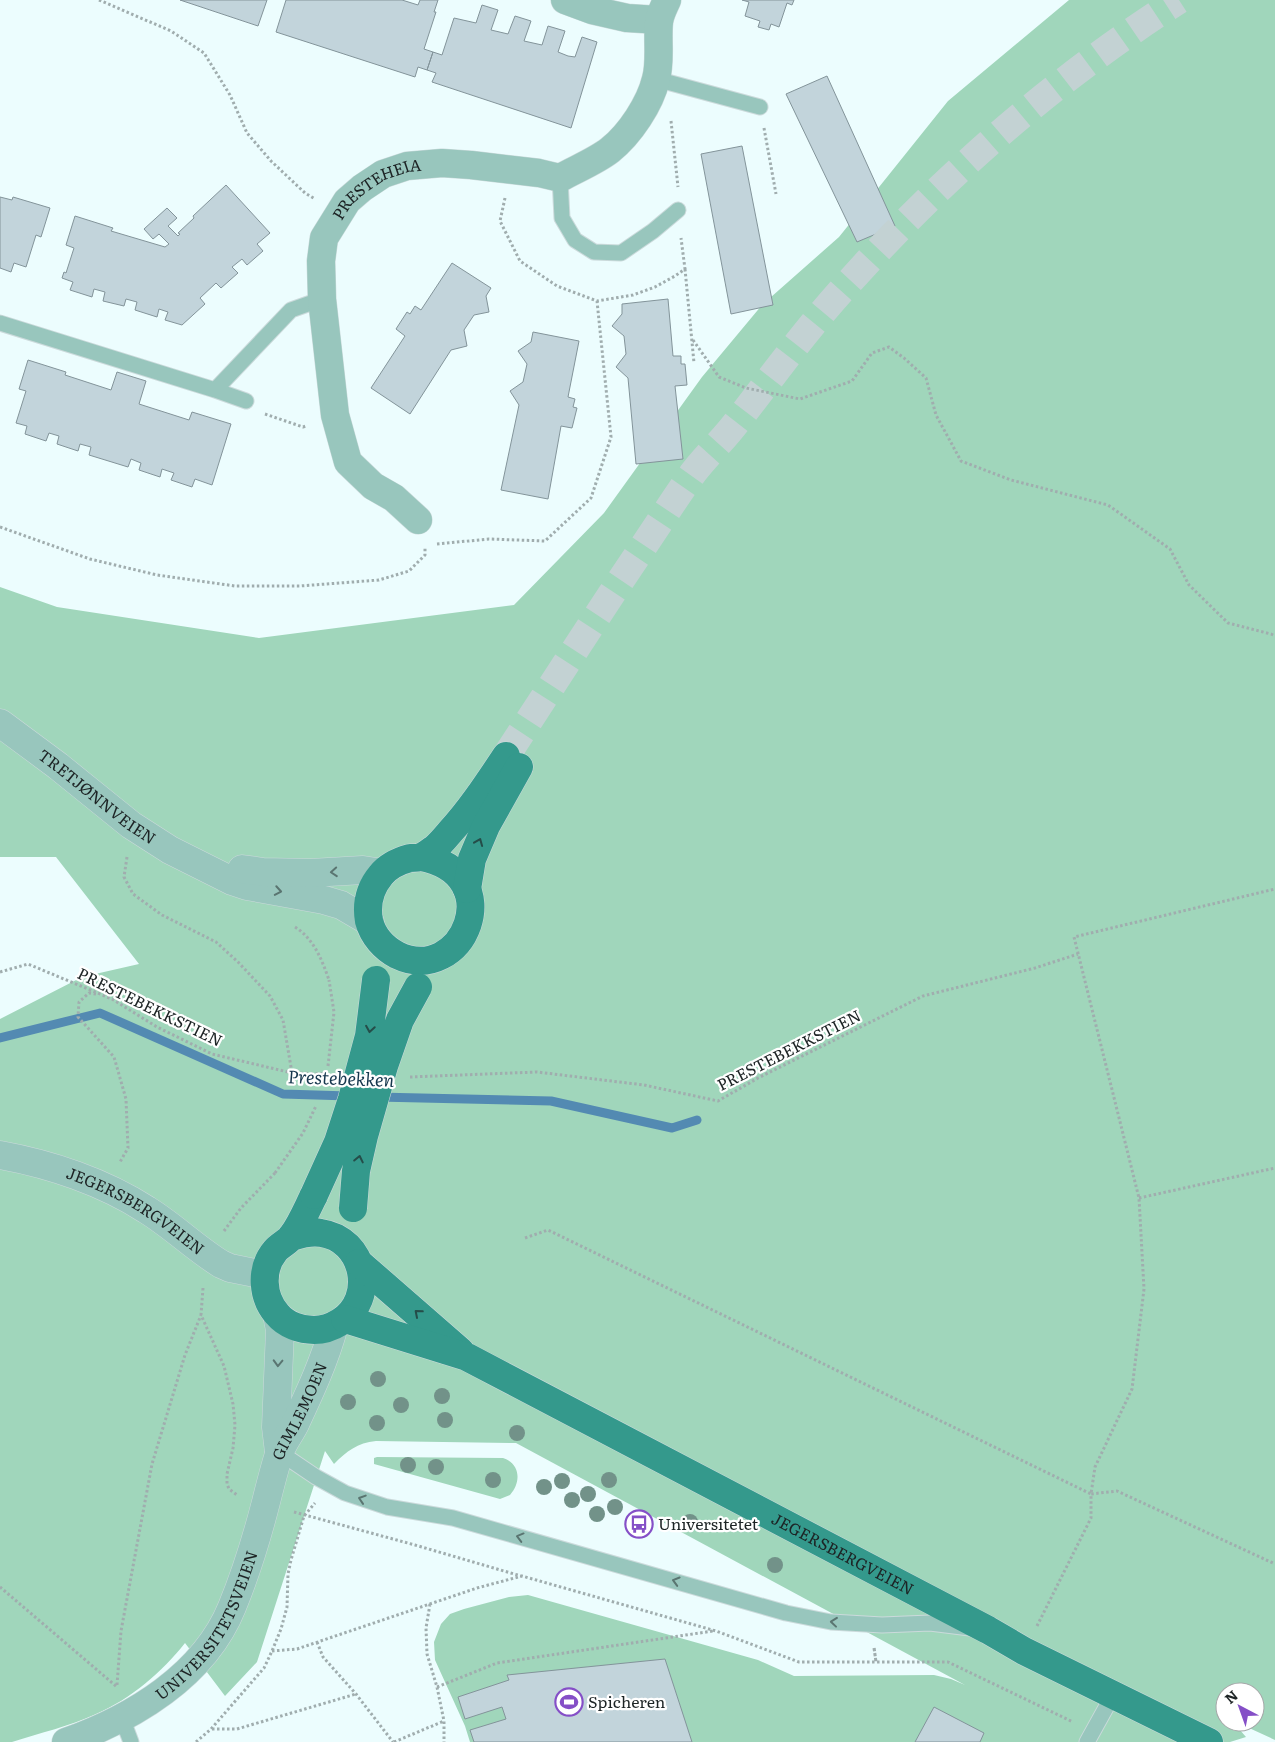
<svg xmlns="http://www.w3.org/2000/svg" width="1275" height="1742" font-family="Literata,serif">
	<style>
		.green { fill: #a0d6bb }
		.lines { fill: none; stroke-linecap: round; stroke-linejoin: round }
		.stream { stroke: #538ab2; stroke-width: 9 }
		.building { fill: #c2d4db; stroke: #83949a }
		.primary-tunnel { stroke: #c3d2d3; stroke-width: 28; stroke-dasharray: 28 14; stroke-linecap: butt }
		.service-casing { stroke: #cbdadb; stroke-width: 17 }
		.minor-casing { stroke: #cbdadb; stroke-width: 29 }
		.tertiary-casing { stroke: #cbdadb; stroke-width: 29 }
		.primary-casing { stroke: #cbdadb; stroke-width: 29 }
		.path { stroke: #a0adae; stroke-width: 3; stroke-dasharray: 2.5 2.5; stroke-linecap: butt }
		.service { stroke: #98c6bd; stroke-width: 15 }
		.minor { stroke: #98c6bd; stroke-width: 28 }
		.tertiary { stroke: #98c6bd; stroke-width: 28 }
		.primary { stroke: #34998c; stroke-width: 28 }
		.primary-bridge-casing { stroke: #cbdadb; stroke-width: 29; stroke-linecap: butt }
		.path-bridge { stroke: #a0adae; stroke-width: 3; stroke-dasharray: 2.5 2.5; stroke-linecap: butt }
		.primary-bridge { stroke: #34998c; stroke-width: 28 }
		.tree { fill: #729289 }
		.oneway { stroke: #254d49 }
		.oneway2 { stroke: #5a7571 }
		.labels { text-anchor: middle; stroke-width: 4.5; stroke-linejoin: round; paint-order: stroke }
		.street-label { font-size: 16px; fill: #1d2425; stroke: #fff }
		.poi-label { font-size: 16px; fill: #1d2425; stroke: #fff; text-anchor: start }
		.water-label { font-size: 18px; font-style: italic; fill: #16374e; stroke: #fff }
	</style>
	<rect width="100%" height="100%" fill="#ecfdfe"/>
	<path class="green" d="M1069,0H1275V1740L1236,1722H1255V1692H1225V1722H1233L1246,1737L1230,1742H470L465,1726L435,1660L434,1642L441,1624L450,1614L464,1609L509,1597L528,1595L758,1660L794,1676L934,1675L951,1679L965,1685L516,1443L376,1441C357,1443 347,1451 334,1464L325,1451L257,1662L225,1696L185,1643C162,1672 131,1699 96,1714C70,1726 40,1733 12,1742H0V1019L82,977L139,964L56,857H0V587L57,607L259,638L514,605L604,513L702,377L762,305L839,237L948,101Z
		M377,1457L503,1458C521,1464 521,1483 510,1495L500,1499L374,1464V1458Z"/>
	<g class="lines">
		<path class="stream" d="M0,1038L100,1013L283,1094L349,1096
			M377,1097L551,1101L672,1128L697,1120"/>
	</g>
	<path class="building" d="M180,0H267L258,26Z
		M286,0H402L418,5L420,0H438L434,12H436L424,49L433,52L427,70L418,67L415,77L276,32Z
		M742,0H794L792,5L787,3L779,27L771,24L769,30L758,27L760,21L745,16L749,2Z
		M482,5L498,10L491,30L508,34L515,16L531,21L524,41L542,45L548,26L565,31L558,52L568,56L575,57L582,37L597,42L571,128L432,82L436,73L427,70L433,52L442,55L454,18L476,23Z
		M827,76L895,226L857,242L786,94Z
		M742,146L773,305L731,314L701,154Z
		M226,185L270,233L257,244L263,251L247,265L242,259L232,267L238,273L221,288L216,283L200,298L205,304L182,325L165,320L168,312L159,309L157,317L135,310L137,302L126,299L124,306L103,301L105,292L94,289L92,297L70,290L73,282L62,278L64,272L66,273L74,248L66,245L75,216L113,228L111,231L165,247L169,244L159,234L153,239L144,229L167,208L177,218L168,226L178,236L180,234L178,233L194,218L193,216Z
		M0,197L12,200L13,197L50,208L41,237L36,235L26,267L14,263L11,272L0,268Z
		M452,263L491,288L486,296L489,312L474,315L464,330L467,346L451,350L410,414L371,388L405,336L396,329L407,312L410,314L415,306L421,310Z
		M668,299L673,356H681V364H685L687,385L675,386L683,459L636,464L628,378L616,367L626,354L624,336L612,326L622,314V304Z
		M533,332L579,341L568,397L575,399L573,407L577,408L572,428L561,426L548,499L501,490L519,405L510,391L523,382L527,364L518,351L531,342Z
		M28,360L66,372L65,375L111,390L117,372L146,381L139,404L189,420L192,412L231,424L212,485L195,479L192,487L171,480L174,473L162,469L160,477L139,470L141,463L131,459L128,467L89,455L91,447L80,444L78,451L57,444L59,436L49,433L46,441L25,434L27,426L16,423L26,391L19,389Z
		M665,1659L692,1742H474L470,1730L506,1719L502,1707L465,1719L458,1697L509,1680L507,1675Z
		M934,1707L984,1733L980,1742H915Z"/>
	<g class="lines">
		<path class="primary-tunnel" d="M506,756C551,687 595,618 641,550C658,525 675,498 693,473C706,456 723,440 736,423C774,374 810,324 852,279C949,171 1057,78 1179,0"/>
		<g class="service-casing">
			<path id="service" d="M656,79L760,107
				M560,178L562,218L575,240L594,252L621,253L653,231L678,210
				M0,323L215,390L246,401
				M215,390L291,310L322,299
				M279,1452L316,1477L345,1493L387,1507L453,1518L786,1613L831,1622L882,1625L930,1623L970,1628
				M122,1718L131,1742
				M1087,1742L1113,1695"/>
		</g>
		<g class="minor-casing">
			<g id="minor">
				<path d="M565,0L592,10L627,18L659,20"/>
				<path id="s1" d="M418,520L394,498L373,486L348,462L335,415L322,299L321,261L324,238L347,201L362,188L383,174L407,166L442,163L471,165L539,173L560,178C576,169 596,161 610,150C630,134 650,104 656,79C661,61 657,40 659,22C660,14 664,7 667,0"/>
				<path id="s2" d="M0,1155C50,1164 104,1182 147,1210C173,1226 195,1248 221,1264L230,1268L265,1275"/>
				<path d="M277,1315L280,1330L276,1427L279,1452"/>
				<path id="s3" d="M66,1742C133,1718 204,1676 232,1607C246,1573 257,1537 266,1502C270,1486 274,1470 279,1454C282,1444 290,1434 295,1424C310,1392 325,1360 334,1326"/>
			</g>
		</g>
		<g class="tertiary-casing">
			<g id="tertiary">
				<path id="s4" d="M0,723L58,766L131,825L170,850L232,881L247,886L324,900L341,905L370,922"/>
				<path d="M242,869L263,872L311,873L363,870L382,873"/>
			</g>
		</g>
		<g class="primary-casing">
			<g id="primary">
				<path d="M421,857C511,874 463,987 397,955C384,948 373,936 369,921C366,904 370,888 381,875C388,866 399,861 410,858C413,858 418,858 421,857C425,856 430,851 434,849C440,844 445,838 450,832C471,809 488,783 506,756"/>
				<path d="M467,889L472,859L486,826L519,767"/>
				<path d="M291,1237C301,1234 310,1231 321,1233C365,1239 377,1299 340,1322C332,1327 323,1330 314,1330C301,1330 286,1325 277,1314C262,1297 260,1269 275,1251C280,1245 288,1242 292,1236C301,1224 307,1209 314,1195"/>
				<path d="M359,1263L460,1351"/>
				<path id="s5" d="M345,1319L467,1357L988,1630L1024,1651L1209,1742"/>
			</g>
		</g>
		<path class="path" d="M99,0L171,31L204,53L230,95L247,133L271,161L305,193L315,199
			M671,121L678,187
			M764,128L776,194
			M505,198L500,221L520,261L557,286L597,301L633,295L655,287L675,276L685,269L681,238
			M685,269L694,363
			M693,340L719,377L746,388L800,399L852,381L872,353L889,347L904,358L926,378L936,415L961,461L1011,480L1108,505L1170,549L1189,585L1228,623L1271,634L1275,636
			M265,414L303,427L306,426
			M0,527L90,559L157,575L235,586H300L379,580L409,571L425,555V547
			M437,544L489,539L545,541L591,498L611,437L597,301
			M127,857L124,877L133,894L162,915L216,942L238,962L270,996L283,1020L292,1073
			M295,927C314,939 322,960 329,980
			M0,972L28,964L112,999L157,1027L212,1054L292,1073L329,1074
			M96,994L89,993L79,1002L78,1017L114,1057L126,1099L128,1148L120,1162
			M410,1077L537,1072L644,1085L718,1101L758,1078L923,996L1035,968L1078,954
			M1139,1198L1275,1168
			M224,1231L241,1208L275,1173
			M525,1238L548,1230L1091,1494L1095,1467L1132,1389L1144,1289L1139,1198L1074,937L1275,889
			M203,1288L201,1315L224,1366L233,1404L235,1425L233,1448L227,1474V1484L229,1489L237,1495
			M294,1512L415,1545L521,1576
			M0,1587L117,1687
			M430,1604L426,1628L427,1654L437,1687L444,1721V1742
			M1037,1626L1091,1518V1494L1117,1491L1275,1564
			M317,1642L323,1657L356,1694L393,1742
			M874,1648L876,1662L874,1647
			M272,1651L297,1649L477,1588L522,1576L716,1631L799,1662H948L1073,1722
			M117,1685L121,1631L152,1464L185,1355L201,1315
			M437,1687L497,1663L713,1631
			M212,1729H237L356,1694
			M196,1742L211,1729L264,1668L272,1651L281,1629L287,1607L288,1574L291,1560L304,1516L315,1503
			M394,1742L444,1721"/>
		<use href="#service" class="service"/>
		<use href="#minor" class="minor"/>
		<use href="#tertiary" class="tertiary"/>
		<use href="#primary" class="primary"/>
		<g class="primary-bridge-casing">
			<path id="primary-bridge" d="M314,1195L338,1142L352,1099L369,1036L376,980
				M353,1208L356,1171L364,1136L384,1066L400,1020L418,987"/>
		</g>
		<path class="path-bridge" d="M328,1066L334,1012L329,980
			M275,1173L303,1133L316,1106"/>
		<use href="#primary-bridge" class="primary-bridge"/>
	</g>
	<g class="tree">
		<circle cx="378" cy="1379" r="8"/>
		<circle cx="442" cy="1396" r="8"/>
		<circle cx="348" cy="1402" r="8"/>
		<circle cx="401" cy="1405" r="8"/>
		<circle cx="445" cy="1420" r="8"/>
		<circle cx="377" cy="1423" r="8"/>
		<circle cx="517" cy="1433" r="8"/>
		<circle cx="408" cy="1465" r="8"/>
		<circle cx="436" cy="1467" r="8"/>
		<circle cx="493" cy="1480" r="8"/>
		<circle cx="609" cy="1480" r="8"/>
		<circle cx="562" cy="1481" r="8"/>
		<circle cx="544" cy="1487" r="8"/>
		<circle cx="588" cy="1494" r="8"/>
		<circle cx="572" cy="1500" r="8"/>
		<circle cx="615" cy="1507" r="8"/>
		<circle cx="597" cy="1514" r="8"/>
		<circle cx="690" cy="1522" r="8"/>
		<circle cx="775" cy="1565" r="8"/>
	</g>
	<defs><path id="oneway-chevron" d="M-2-3.5L2.5 0L-2 3.5" fill="none" stroke-width="1.6" stroke-linecap="round" stroke-linejoin="round" transform="scale(1.25)"/></defs>
	<g class="oneway">
		<use href="#oneway-chevron" transform="translate(479 842) rotate(-68)"/>
		<use href="#oneway-chevron" transform="translate(370 1029) rotate(99)"/>
		<use href="#oneway-chevron" transform="translate(359 1159) rotate(-78)"/>
		<use href="#oneway-chevron" transform="translate(418 1313) rotate(-139)"/>
	</g>
	<g class="oneway2">
		<use href="#oneway-chevron" transform="translate(334 872) rotate(176)"/>
		<use href="#oneway-chevron" transform="translate(278 891) rotate(10)"/>
		<use href="#oneway-chevron" transform="translate(278 1363) rotate(92)"/>
		<use href="#oneway-chevron" transform="translate(362 1499) rotate(-162)"/>
		<use href="#oneway-chevron" transform="translate(520 1537) rotate(-165)"/>
		<use href="#oneway-chevron" transform="translate(676 1581) rotate(-164)"/>
		<use href="#oneway-chevron" transform="translate(834 1622) rotate(-174)"/>
	</g>
	<defs>
		<g id="bus-ring" transform="scale(1.4375)"><circle r="9.5" fill="#fff" stroke="#854fc7" stroke-width="1.5"/><path d="M-5-6H5V4H4V6H2V4H-2V6H-4V4H-5ZM-3.5-4V0h7V-4ZM-3.5 1.2v1.5H-2V1.2ZM2 1.2v1.5H3.5V1.2Z" fill="#854fc7"/></g>
		<g id="stadium-ring" transform="scale(1.4375)"><circle r="9.5" fill="#fff" stroke="#854fc7" stroke-width="1.5"/><path d="M0-5a6.5 5 0 1 0 0 10a6.5 5 0 1 0 0-10ZM-3.5-1.8h7v3.6h-7Z" fill="#854fc7"/></g>
	</defs>
	<g fill-rule="evenodd">
		<use href="#bus-ring" x="639" y="1524"/>
		<use href="#stadium-ring" x="569" y="1702"/>
	</g>
	<g class="labels">
		<g class="street-label">
			<text dy="6" stroke="none"><textPath href="#s1" startOffset="394">PRESTEHEIA</textPath></text>
			<text dy="6" stroke="none"><textPath href="#s4" startOffset="122">TRETJØNNVEIEN</textPath></text>
			<text transform="translate(150 1007) rotate(26)" y="6">PRESTEBEKKSTIEN</text>
			<text transform="translate(789 1050) rotate(-27)" y="6">PRESTEBEKKSTIEN</text>
			<text dy="6" stroke="none"><textPath href="#s2" startOffset="148">JEGERSBERGVEIEN</textPath></text>
			<text dy="6" stroke="none"><textPath href="#s3" startOffset="428">GIMLEMOEN</textPath></text>
			<text dy="6" stroke="none"><textPath href="#s5" startOffset="552">JEGERSBERGVEIEN</textPath></text>
			<text dy="6" stroke="none"><textPath href="#s3" startOffset="191">UNIVERSITETSVEIEN</textPath></text>
		</g>
		<g class="poi-label">
			<text x="658" y="1530">Universitetet</text>
			<text x="588" y="1708">Spicheren</text>
		</g>
		<g class="water-label">
			<text transform="translate(341 1079) rotate(2)" y="6">Prestebekken</text>
		</g>
	</g>
	<g transform="translate(1240 1707) rotate(319)"><circle r="24" fill="#ffffff" stroke="#a5a7a8"/>
	<path d="M0-4L9 19L0 12L-9 19Z" fill="#854fc7"/>
	<text y="-8" font-size="14" font-weight="bold" text-anchor="middle" fill="#1d2425">N</text>
	</g>
</svg>
